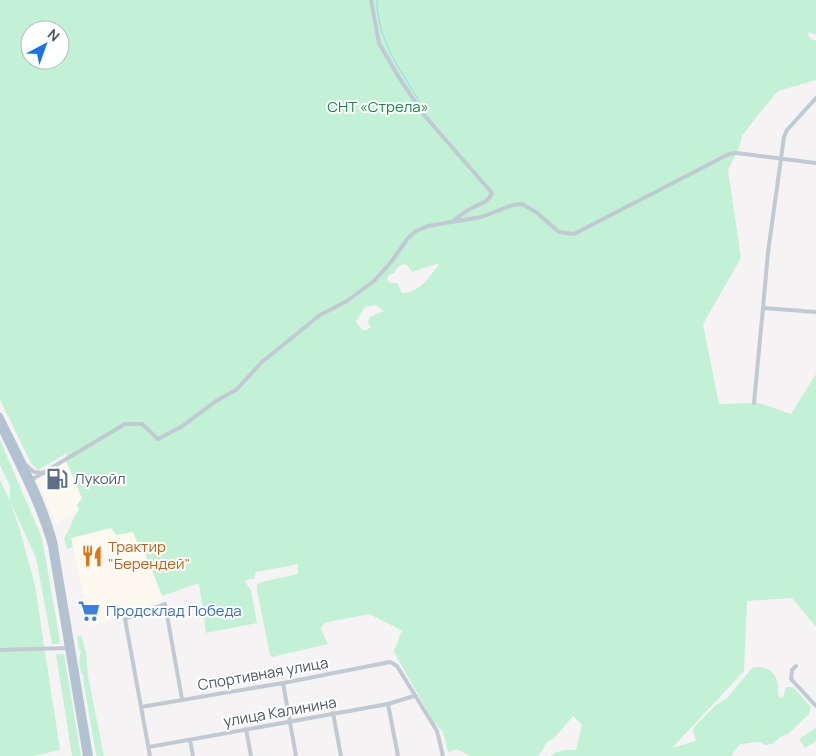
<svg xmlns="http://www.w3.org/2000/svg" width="816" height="756" font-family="Manrope,sans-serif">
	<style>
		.commercial { fill: #fdf9ef }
		.green { fill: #c3f1d5; fill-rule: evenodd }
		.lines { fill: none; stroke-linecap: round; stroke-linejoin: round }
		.stream { stroke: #90daee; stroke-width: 1 }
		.minor { stroke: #c1cad2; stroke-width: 4 }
		.primary { stroke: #b3c2d1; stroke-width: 6 }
		.labels { text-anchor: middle; stroke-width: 4; stroke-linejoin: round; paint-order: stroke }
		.park-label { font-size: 15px; fill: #17864f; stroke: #fff }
		.service-label { font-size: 15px; fill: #4e5e75; stroke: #fff; text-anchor: start }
		.food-label { font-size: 15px; fill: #c56008; stroke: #fff; text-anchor: start }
		.shop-label { font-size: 15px; fill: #366cbe; stroke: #fff; text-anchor: start }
		.street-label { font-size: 15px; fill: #4a5661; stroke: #fff }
	</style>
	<rect width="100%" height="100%" fill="#f5f3f3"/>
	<path class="commercial" d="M66,461L82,498L79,510L64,517L57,527L38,480Z
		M112,528L133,532L140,549L144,550L162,596V600L91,627L71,538Z"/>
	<path class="green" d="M0,0H816V35L809,32C807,37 812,39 816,41V80L778,91L757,116L742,136L739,148L728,170L741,258L703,324L719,404L759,403L791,414L816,374V627L792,598L747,601L744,671L672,748L696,741L693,730L697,724L716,705L727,698L752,668C764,664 776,671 778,684C778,688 778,692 779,697L783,698L786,687H793L811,707L809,714L789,733L782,736L772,744L765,745L759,742L740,744L731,756H551C557,750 568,749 576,750L582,725L573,716L555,737L546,743L542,751L538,756H470L457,749L448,752L443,732L433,721L395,654L394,650C398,644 398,638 402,631C393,625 379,620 370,614L328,622L323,624L321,629L328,644L272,657L270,655L257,590V585L261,582L298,574V564L256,572L254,579H249L245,582L251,590L257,623L206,633L199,583L162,596L144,550L140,549L133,532L116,535L111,528L71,538L73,547L67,549L64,538C71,529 72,518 79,510L77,505L82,498L66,461L67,453L38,470L31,463L0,400ZM30,30H60V60H30ZM440,263C430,276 420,293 402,293L397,283H391L387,280L389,275L394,273C397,267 399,265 406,264L412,272ZM376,305L384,311L370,317L368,323L371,327L367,330H362L356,321L365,307Z
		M0,440L42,538L60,641L59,644H52L36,558L10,501L20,530L35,586L60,750L34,756H0V480L10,501V486L0,465Z
		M81,635L86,652L88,676L104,756H97L96,754L83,679L84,677C79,670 78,659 81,652L79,650L77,637Z
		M56,654H64L81,756H72Z
		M816,728V741L805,748L799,739Z"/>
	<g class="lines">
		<path class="stream" d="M377,0C377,39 400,70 420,102"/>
		<path class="minor" d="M371,0L379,43L398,76L424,115L492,193C489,202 481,203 474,207C466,210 460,216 453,221
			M763,308L768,252L784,137L787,130L816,98
			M754,403L763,308L816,312
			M26,465L34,472L44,473
			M31,480L125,424H142L158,439L181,427L216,401L236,390L262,362L320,315L347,301L374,281L392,261L408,238L416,231L428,226L481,217L513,205L522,204L536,212L559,232L574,234L729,154L737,153L816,163
			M0,650L68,648
			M796,666L792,670L791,679L816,706
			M283,683L296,756
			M388,704L398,756
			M141,707L283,683L390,662L397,666L437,731L443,756
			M333,713L341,756
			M246,729L251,756
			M190,740L193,756
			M149,747L388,704L414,696
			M150,756L125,619L165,604L182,699"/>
		<path class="primary" d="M0,416C20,457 42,497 54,541L90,756
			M0,427C19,466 39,504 51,546L86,756"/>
	</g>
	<defs>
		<g id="fuel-bare" transform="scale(1.725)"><path d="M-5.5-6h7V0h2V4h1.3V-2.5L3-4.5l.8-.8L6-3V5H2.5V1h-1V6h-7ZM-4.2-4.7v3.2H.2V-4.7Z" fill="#5c6f8a" stroke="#fff" stroke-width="2.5" paint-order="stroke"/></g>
		<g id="restaurant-bare" transform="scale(1.725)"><path d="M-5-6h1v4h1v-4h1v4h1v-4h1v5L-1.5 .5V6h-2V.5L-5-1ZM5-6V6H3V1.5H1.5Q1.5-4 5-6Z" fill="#e8710a" stroke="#fff" stroke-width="2.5" paint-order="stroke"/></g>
		<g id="supermarket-bare" transform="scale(1.725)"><path d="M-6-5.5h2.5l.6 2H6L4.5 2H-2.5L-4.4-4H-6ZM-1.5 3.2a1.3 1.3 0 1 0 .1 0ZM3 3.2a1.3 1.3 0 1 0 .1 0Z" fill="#3f7fe0" stroke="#fff" stroke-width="2.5" paint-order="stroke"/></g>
	</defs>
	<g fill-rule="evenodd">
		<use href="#fuel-bare" x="57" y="479"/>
		<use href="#restaurant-bare" x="92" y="556"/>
		<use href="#supermarket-bare" x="89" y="611"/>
	</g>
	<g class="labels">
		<g class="park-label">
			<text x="378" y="112">СНТ «Стрела»</text>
		</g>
		<g class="service-label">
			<text x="74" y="484">Лукойл</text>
		</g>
		<g class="food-label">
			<text x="108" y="552">Трактир<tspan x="108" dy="17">"Берендей"</tspan></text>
		</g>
		<g class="shop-label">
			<text x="106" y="616">Продсклад Победа</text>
		</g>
		<g class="street-label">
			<text transform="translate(263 674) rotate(-10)" y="5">Спортивная улица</text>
			<text transform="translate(280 712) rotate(-10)" y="5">улица Калинина</text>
		</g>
	</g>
	<g transform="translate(45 45) rotate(41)"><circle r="24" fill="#ffffff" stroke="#b7bbc0"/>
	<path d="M0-4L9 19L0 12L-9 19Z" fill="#1a73e8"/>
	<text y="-8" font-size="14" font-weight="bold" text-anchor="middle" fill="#4a5661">N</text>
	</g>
</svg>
